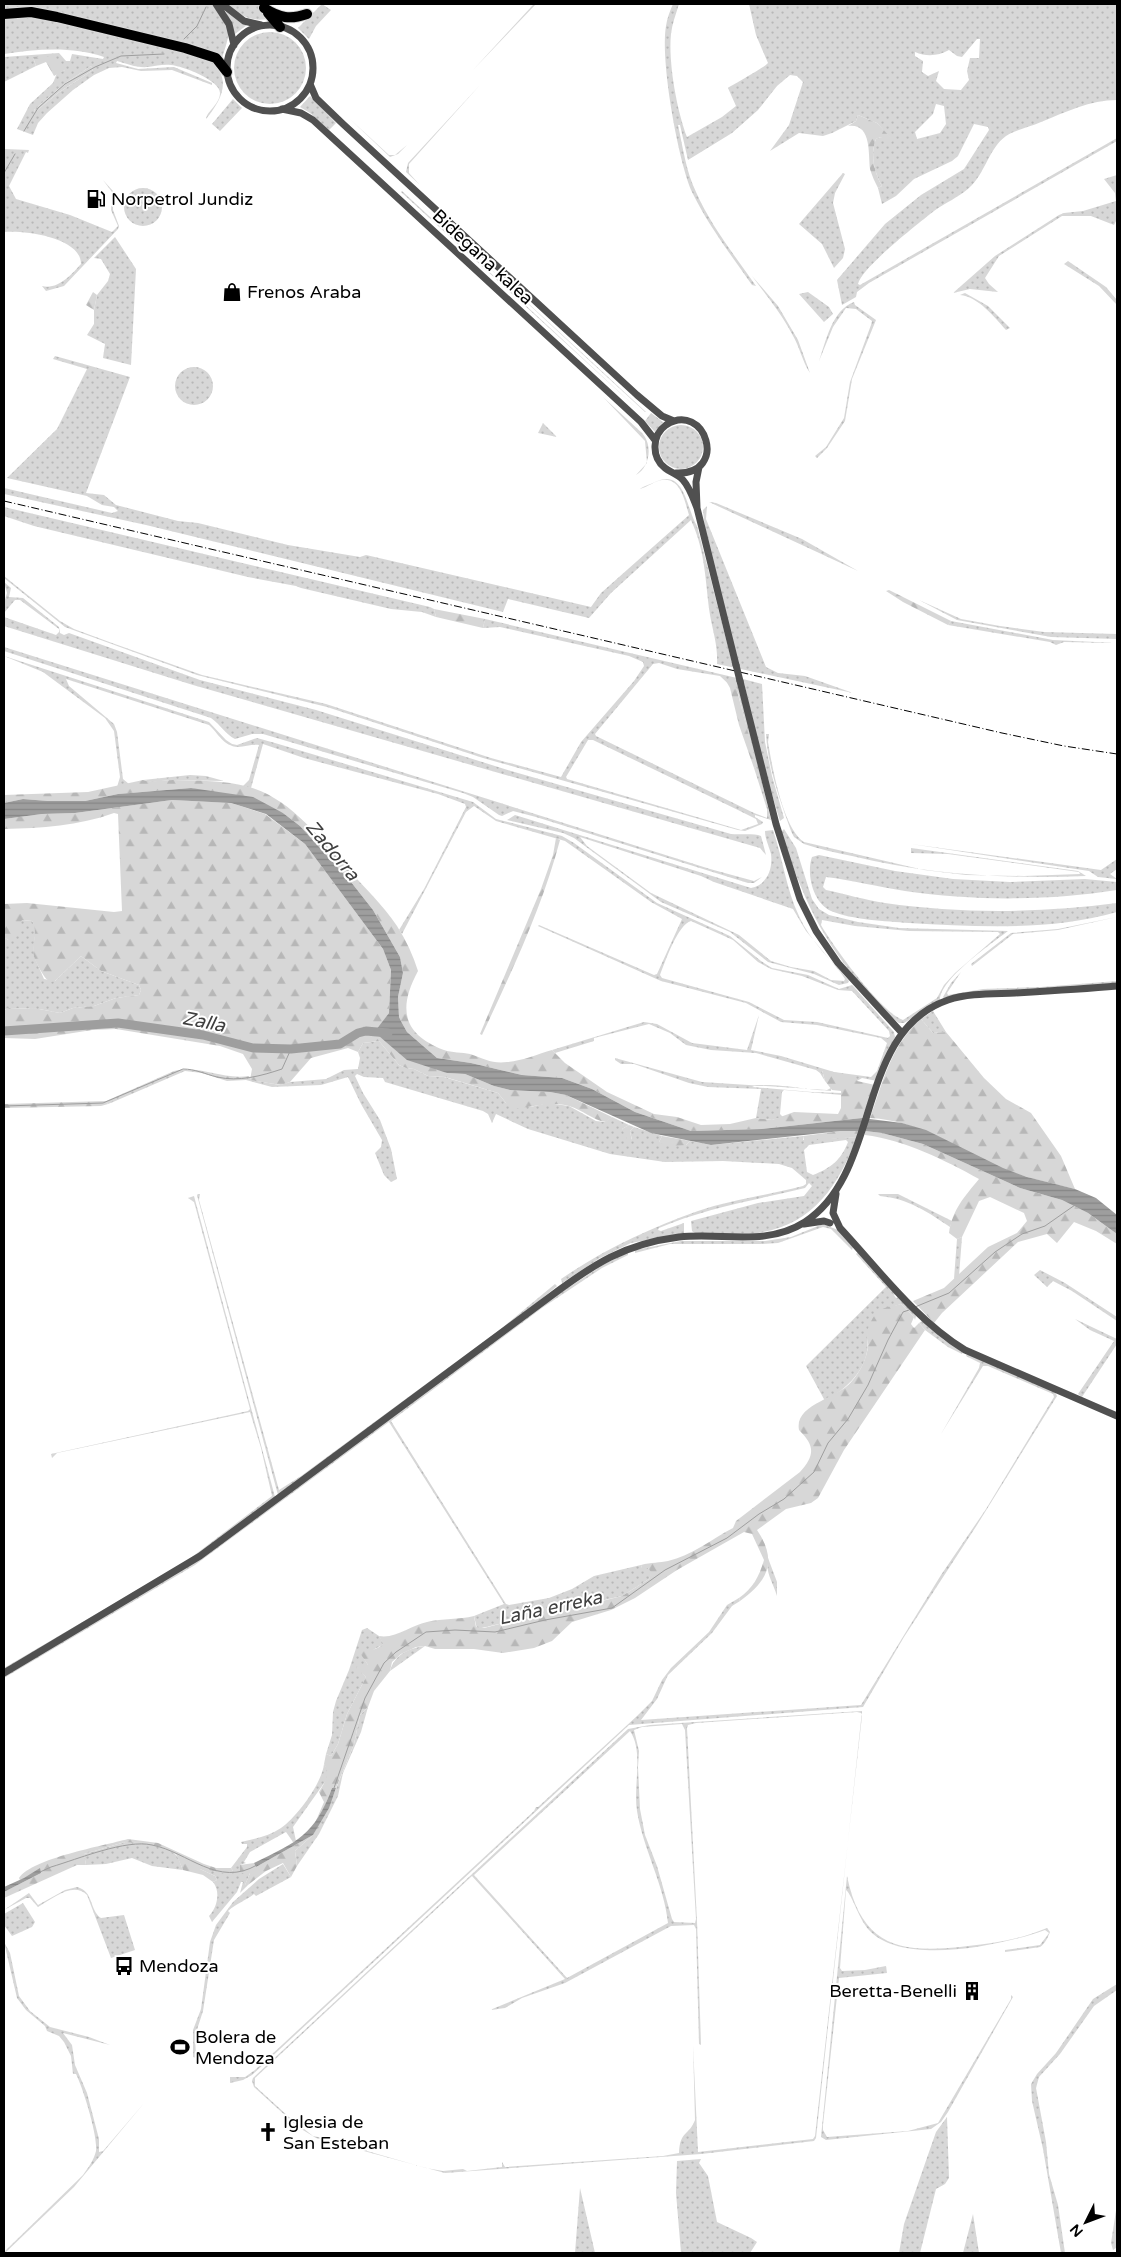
<svg xmlns="http://www.w3.org/2000/svg" width="1121" height="2257" font-family="'Varela Round',sans-serif">
<style>
.green{fill:url(#green-dots);fill-rule:evenodd}
.forest{fill:url(#forest-firs)}
.water{fill:url(#water-rules)}
.lines{fill:none;stroke-linecap:round;stroke-linejoin:round}
.stream{stroke:#9e9e9e;stroke-width:1}
.river{stroke:#9e9e9e;stroke-width:9}
.motorway-casing{stroke:#dbdbdb;stroke-width:12}
.tertiary{stroke:#505050;stroke-width:7}
.motorway{stroke:#000;stroke-width:10}
.rail{stroke:#000;stroke-width:1;stroke-dasharray:8 2.5 1 2.5;stroke-linecap:butt}
.tertiary-bridge{stroke:#505050;stroke-width:7}
.labels{text-anchor:middle;stroke-width:4;stroke-linejoin:round;paint-order:stroke}
.poi-label{font-size:18px;fill:#000;stroke:#fff;text-anchor:start}
.street-label{font-size:18px;fill:#000;stroke:#fff}
.water-label{font-size:19px;font-style:italic;fill:#3f3f3f;stroke:#fff}
</style>
<defs>
<pattern id="green-dots" width="8" height="8" patternUnits="userSpaceOnUse" patternTransform="scale(1.25)"><rect width="8" height="8" fill="#d7d7d7"/><path d="M2 2h.1M6 6h.1" fill="none" stroke="#b7b7b7" stroke-width="1.8" stroke-linecap="round"/></pattern>
<pattern id="forest-firs" width="22" height="20" patternUnits="userSpaceOnUse" patternTransform="scale(1.25)"><rect width="22" height="20" fill="#d7d7d7"/><path d="M5 1l3.5 6h-7zM16 11l3.5 6h-7z" fill="#b7b7b7"/></pattern>
<pattern id="water-rules" width="6" height="5" patternUnits="userSpaceOnUse" patternTransform="scale(1.25)"><rect width="6" height="5" fill="#9e9e9e"/><path d="M0 2.5h6" fill="none" stroke="#868686"/></pattern>
</defs>
<rect width="100%" height="100%" fill="#fff"/>
<path class="green" d="M4,4h208c19,25 20,24 10,54l-43,-14 -175,-32z
M226,4h33l9,15c-18,3 -28,-4 -42,-15z
M322,4l9,6 -15,16 -7,13 -11,-11z
M534,4h2l-63,66 59,-64z
M673,4h6c-3,10 -7,20 -8,30 -3,28 6,77 16,103l35,-20 14,-11 -8,-18c8,-5 37,-21 40,-25l-12,-28 -7,-31h368v96c-27,0 -51,12 -76,22 -11,5 -24,7 -35,14 -17,12 -21,38 -37,52 -10,9 -24,15 -35,23 -15,12 -72,56 -76,73l2,1 257,-147v3l-248,142 -12,9 -1,5 -14,8 -5,-25 48,-56 36,-29 43,-26 25,-39 -1,-3 -14,-3 -16,32 -6,5 -38,18 -18,17 -14,8 -4,-16 4,-2c-8,-14 -12,-32 -6,-47l5,-2 11,3 -15,-17 -19,-8 -2,6 -24,12 -9,3 -24,-3 -29,18 19,-26 14,-43 -6,-6 -7,-1 -13,11 -19,24 -26,23 -44,27 -8,-35h-2c5,23 8,46 18,67 15,34 39,64 60,94l-4,-1c-21,-30 -44,-60 -60,-93 -14,-32 -32,-132 -26,-166 1,-8 4,-15 7,-22zM977,39h3l-1,19h-9l-3,13 2,9 -8,10 -17,-1 -8,-8 3,-10 -11,5 -6,-4 1,-11 -8,-5v-4c12,5 23,4 34,-2l8,6 5,1zM936,104l8,2 2,18 -6,9 -23,6 -2,-7 18,-18z
M225,10l22,15 -12,9z
M31,17l23,3 157,40c21,20 11,39 -5,59 1,-8 14,-15 14,-26 0,-13 -38,-27 -49,-28 -8,-1 -15,1 -23,2 -11,1 -21,-3 -31,-6l-1,2 22,6 36,-2 38,16v2l-40,-15 -31,1 -19,-4 -13,1 -15,7 -21,15 -26,23 -9,10 -5,12 -16,-6 13,-25 23,-21 4,-10 8,-3 -26,-13h-6l3,9 -32,16v-25l55,-4 7,8h4l2,-7 31,5 1,-2c-32,-11 -67,-8 -100,-3v-36zM91,66l2,4 -35,23 -23,19 -1,-2 30,-26z
M234 68a36 36 0 1 1 72 0a36 36 0 1 1-72 0Z
M480,85l-71,79v9l10,11 -13,-12 2,-9z
M310,96l26,27 -7,7 -19,-17 -10,-6z
M233,99l9,9 -22,23 -8,-7z
M350,119l39,36h6l12,-10 -9,9 -8,3z
M5,149l24,1 -1,3 -2,-1 -17,34 7,13 54,16 42,17 6,-6 -7,-16 1,-18 -9,-12 10,11v19l6,16 -1,3 -54,57 -18,5 -4,-5c16,4 29,-11 39,-22 0,-27 -57,-34 -77,-32z
M843,173l2,1 -10,19 -2,10 12,46 -2,9 -9,10 -12,-24 -23,-20z
M1117,175v44l-3,6 -23,-9h-29l-63,40 -14,22 4,6 9,8 -28,-3 -17,4 42,-37 64,-41 5,-2 19,-2 33,-10 -1,-8 -11,-14z
M124 207a19 19 0 1 1 38 0a19 19 0 1 1-38 0Z
M404,189l242,223h-1z
M402,191l241,223 -242,-222z
M115,237l21,32 -5,96 -28,-7 2,-14 -18,-9 7,-11v-14l3,-15 11,-14 2,-7 -9,-15 -7,-1z
M1068,261l38,26 11,13v5l-18,-19 -35,-22z
M752,276l26,30 20,34 12,33c-8,-12 -10,-26 -18,-39 -11,-21 -26,-39 -40,-58z
M808,292l21,15 4,7 -9,8 -25,-28z
M965,293l23,13 22,22 -4,2c-12,-13 -27,-33 -46,-35z
M854,302l1,3 21,15 -24,59 -7,42 -18,27 -10,10 -2,-2 11,-9 18,-29 6,-36 21,-57 1,-4 -16,-12 -10,-1 -13,19 -14,34c7,-20 13,-51 35,-59z
M55,356l75,21 -44,116 18,2 12,10 62,16 20,2 90,22 72,12 6,-2 225,52 10,-14 88,-78c-4,-13 -8,-38 -27,-35 -7,1 -15,7 -22,9 2,-2 8,-4 13,-6 32,-17 33,25 44,43l36,140 -28,-136 -2,-20 4,-4 -1,13 60,148 12,6 27,3 48,17 -136,-29c1,-18 -4,-32 -7,-49 -5,-34 -4,-62 -19,-95l-80,73 -22,25 -81,-19 -5,13 -357,-87 -142,-31v-6l108,25 6,-2 -4,-4 -12,-2 -15,-9 -80,-18 50,-49 30,-60 -34,-10z
M175 386a19 19 0 1 1 38 0a19 19 0 1 1-38 0Z
M603,397l39,36c11,12 8,34 -6,42l11,-12 -2,-22z
M651,413l12,9 -8,10 -10,-11z
M543,423l14,14 -19,-4z
M659 447a22 22 0 1 1 44 0a22 22 0 1 1-44 0Z
M709,502l7,1 86,36 56,32z
M4,507l426,100 4,2 2,8 -14,-5 -31,-3 -90,-21 -5,-2 -48,-9 -214,-51 -30,-10z
M4,576l56,45 14,8 38,14 90,32 124,29 165,54 70,19 20,-35 53,-61 10,-15 -1,-4 -14,-6 -129,-29 -17,1 2,-9 252,59 34,142 -16,-5v2l8,5 -1,2 -17,7 -7,-1 -255,-72 -156,-51 -130,-32 -132,-48 -61,-49zM659,663l18,6 43,7 18,17 18,74 -2,1 13,41v9l-13,-5 -158,-77 -1,-2 58,-70zM588,740h5l145,70 18,9 2,5 -17,6 -174,-51 -1,-2z
M4,582l7,6 -2,9 14,1 36,29 1,6 4,2 5,-2 131,47 116,30 195,61 220,63c9,1 23,-1 30,2l5,19 -6,-7 -567,-163 -189,-59v-9l52,18 3,-3v-3l-39,-29h-5l-11,13v-10l3,-10z
M919,600l42,19 39,7 44,6 73,2v5l-66,-2 -94,-17z
M951,621l102,19 64,3 -53,-1 -8,3 -6,-3 -102,-17z
M4,647l706,222 44,12 8,-4 -8,6h-6l-212,-66 -23,-6 -11,5 -3,-1 -26,-18 -10,-4 -200,-59h-11l-17,5c-10,-5 -14,-14 -24,-21l-201,-65 -6,-2z
M4,656l205,66 17,18 6,4 5,1 20,-7 18,5 198,59 23,17 66,17 12,7 83,60 73,33 31,25 11,7 36,7 31,14 13,-4 2,2 40,45 1,5 -18,44 -15,-3 -5,3 -35,-10 3,10 -5,-8 -4,-3 -60,-17 -45,-3 -25,-5 -16,-12 -21,-9 -55,14v3l-39,12 -3,-3 92,-28 13,2 35,19 55,7 12,-35 -8,35 30,6 53,16 37,5 6,-6 10,-28 -6,-5 -64,-13 -36,-3 -35,-19 -85,-22 -123,-55 1,-1 115,50 3,-1 25,-55 -31,-17 -86,-61 -69,-20 -22,-15 -8,6 -64,122 -3,-4 25,-41 42,-82 -1,-3 -27,-10 -134,-36 -41,-14 -12,44 -8,-2 6,-6 10,-35c-7,-1 -14,2 -21,2 -15,-1 -19,-13 -29,-22l-143,-46 3,7 45,38 3,8 6,47 6,5 -12,3 3,-10 -6,-46 -9,-13 -62,-46zM691,921l42,19 25,22 13,7 31,7 36,14 14,1 37,40 1,5 -2,2 -71,-16 -33,-2 -35,-18 -87,-24 -2,-3c5,-13 18,-51 31,-54z
M743,679l19,5 3,58 7,34 12,42 -4,3 -14,-46z
M766,734h3l-1,8c4,24 15,87 36,100l120,28 42,5 58,1 56,-2 -1,-2 -131,-18 -37,-1v-5l167,23 8,5c-80,3 -156,-1 -234,-20 -16,-3 -33,-7 -48,-12l-10,-7 -3,-6c-11,-31 -23,-63 -25,-97z
M190,775l16,1 18,5 -53,-1 -19,2 -9,-2z
M515,815l236,73c16,-3 22,-19 20,-34 -2,-8 -6,-15 -6,-23l8,-1c10,29 13,59 26,86 11,25 33,45 50,65l-1,2 -9,2 -25,-11 -46,-12 -38,-30 -69,-30 -87,-64 -11,-5 -56,-13zM580,837l121,39 13,6 79,27 13,22 35,42 4,6 -1,2 -13,-1 -17,-9 -23,-4 -20,-6 -32,-26 -88,-42 -64,-47z
M784,829l12,19 16,51 7,10 10,6 29,7 41,6 109,3c-17,13 -68,48 -68,69l-36,23h-5c-11,-8 -20,-20 -30,-30 -48,-52 -66,-95 -88,-161zM822,920l33,6 54,5 89,1 2,2 -45,39 -11,12 -7,13 -34,22c-22,-8 -70,-74 -82,-95z
M911,844l190,26 16,-11v10l-7,5 7,5 -19,-2 -9,-6z
M819,855l76,16 58,8 57,3 75,-3 32,3v8c-69,11 -143,11 -212,1 -27,-4 -53,-11 -79,-14l-3,10 3,3c19,4 39,10 59,13 78,11 155,10 232,0v9c-67,19 -138,15 -208,11 -23,-2 -57,-3 -78,-12 -18,-8 -25,-37 -19,-54z
M1117,917l-59,13 -45,4 -41,32 -1,-2 40,-31 47,-4z
M22,920l10,1 4,6 -3,27 11,25 11,2 26,-25 20,15 38,14 2,5 -2,5 -23,3 -22,8 -21,2 -13,5 -21,-4 -30,-1 -5,2v-73l4,3z
M961,972l-14,21 1,2 35,-6 58,-2 76,-6v2l-173,16 -1,-2 8,-14z
M933,1011l13,21 -13,1 -12,-14z
M379,1041l20,24 7,3 8,1 14,7 16,1 54,16 8,10 24,4 18,-4 21,3 27,15 9,1 7,-5 17,8 -7,4 10,11 -2,-9 4,-4 28,9 -3,6 27,3 4,-4 21,4 92,-9v4l54,-3c-20,53 -48,92 -108,97 -18,1 -36,-1 -54,-1l-3,-2 -1,-10 67,-18 46,-7 8,-10 -3,-3 -4,5c-49,12 -100,20 -146,40l-1,2 3,1 23,-8v10l-53,10 -31,15 -38,25 -1,-4c42,-29 89,-51 137,-68 33,-11 71,-16 105,-25l3,-2v-4l-14,-12 -13,-4 -56,-3 -58,1 -55,-8 -82,-25 -32,-15 -4,9 -4,-9 -5,-3 -98,-29 -2,-4 -19,-1 -7,-3 -2,2 8,17 17,27 11,29 6,30 -6,3 -7,-7 -9,-22 6,-6 1,-7 -21,-36 -13,-27 -27,8 -49,2 -26,-7 -19,1 -25,-8 -17,-2 -72,31 -5,2 -2,-3 68,-30c27,-6 47,9 75,5l2,4 29,5 10,-3 36,-3 18,-9 14,-1 2,-11 -2,-6 5,-9zM846,1140l2,2c-7,18 -17,26 -35,33l-6,-3 -3,-22 5,-5z
M615,1058l87,24 125,8 4,-2v3c-19,0 -65,-10 -79,-4l60,5 29,1 1,2 -58,-5 -2,2 -2,22 3,3 -11,3 -16,-2 5,-29 -53,-2 -19,-4 -55,-19h-13l-6,-4z
M198,1194h2l-1,6 80,290 22,-14 201,-148 53,-44 2,2 -19,16 -260,193 -81,-300z
M878,1194h20l54,27 -2,6c-24,-16 -41,-28 -70,-31z
M194,1196l81,301 -69,52 -32,21 -170,101v-3l184,-108 84,-64 -11,-48 -11,-36 -193,41 -5,5 -1,-4 197,-43 2,-2 -54,-200 -2,-7 -6,-4z
M823,1224l15,6 15,17 -1,3 -21,-21 -8,-2 -45,16 -18,1h-90l-35,9v-3l46,-9h84l26,-4z
M962,1237l-3,39 -5,3 3,-40z
M858,1252l38,41 -2,2 2,3 3,-1 17,19 -1,4 -1,-3 -13,-13 -9,3 -25,28c5,31 -18,52 -42,66l-19,-35 80,-79 -30,-33z
M628,1253v2l-26,13 -60,40 -151,113 115,183 3,1 40,-7 23,-9 22,-13 47,-11 1,3h6l4,4 -3,7 -27,17 -145,33 -3,-13 30,-12 -115,-182 -194,143 -191,113v-2l191,-114 350,-259 61,-40z
M1040,1270l25,13 52,34v4l-45,-30 -19,-10 -6,6 -13,-12z
M1075,1319l42,20v5l-35,53 -4,-3 36,-53 -24,-11z
M922,1321l22,19 19,11 -1,3 -14,-7 -23,-17 -6,-7z
M967,1354l88,38 2,4 -80,129 -73,112 -41,70 -234,18 -377,350 -9,5 -13,3v-6h15l10,-7 279,-259 2,-4h2l99,-91 15,-15 10,-21 9,-12 38,-36 18,-27 12,-7 1,3 -8,5 -20,27 -44,42 -11,24 -16,21 220,-15 80,-130 45,-66 68,-112 -1,-3 -65,-28h-5l-42,68 38,-66 1,-5 -14,-7z
M768,1558l9,24v14c-4,-14 -12,-23 -9,-38z
M367,1628l12,8 5,8 -13,7 -5,-2 -3,8 5,8 -2,1 -4,7 4,4 -19,37 -9,30 -7,12 -5,-2 6,-19 1,-23 3,-11 13,-31 12,-37 1,-3z
M425,1646l-35,25c4,-16 19,-23 35,-25z
M368,1707l-7,25 -18,41 -5,23 -19,38 -22,32 -2,-15 18,-16 20,-39 21,-52 6,-29z
M862,1711l-46,427 -2,3 -113,13 -256,19 -129,-35 -18,-11 -44,-40 -2,-6 1,-3 375,-349 22,-4zM857,1712l4,1 1,3 -47,420 -2,3 -115,13 -5,-107 2,75c-6,16 -15,10 -16,33l-16,3 -158,11 -3,-5v5l-35,4 -4,-2 -20,2 -17,-3 -59,-17 -4,-5 -50,-10 -24,-19 -34,-31v-8l217,-202 93,103 -75,31 15,-2 17,-10 43,-15 106,-57 23,-1 2,4 3,115 2,1 -4,-124 -10,-193 1,-3 8,-2zM682,1724l3,6 11,189 -1,4 -21,-1 -2,-3 -15,-53 -12,-31 -5,-26 -2,-42 1,-16 -5,-21 8,-3zM630,1731c14,21 3,54 7,80 6,38 27,73 31,112l-101,55 -93,-103z
M324,1764l3,5v10l-34,48 3,14 -3,1 -7,-10 -36,20 -6,10 2,1 -6,2 10,8 -5,12h3l-8,8 3,-11h-2l-4,10 -25,30 -3,-6c8,-8 12,-24 4,-34l4,-2 -2,-4 -15,-7v-3l16,6 17,-1 -2,-3 16,-21v-3h-5l-1,-2c14,-3 28,-6 40,-14 16,-11 41,-45 43,-64z
M125,1842c15,0 41,1 51,13 3,3 5,11 7,15l-31,-4 -20,-8 -26,6 -20,1 -2,-11z
M283,1864l8,13 -35,19 -2,-2c-9,7 -17,9 -26,17l2,2 -16,27 -11,71 -8,25 1,22 -3,-1v-27l8,-21 9,-67 6,-17 17,-23 26,-23z
M847,1876c15,73 56,78 121,70 28,-3 53,-7 79,-18l3,4c-2,5 -5,12 -10,15l-35,5v-2l35,-5 9,-12 -4,-3c-41,15 -139,36 -174,2 -12,-11 -18,-36 -25,-42l-6,78 2,3 23,-1 21,-4 1,7 -48,5 -16,147v5l4,7 81,-6 30,-8 73,-124v-4l2,2 -65,115 -7,10 -10,7 -105,11 -5,-3z
M77,1887c17,4 12,23 24,31l23,-3 11,35 -24,8 -24,-63c-14,-14 -35,4 -49,12l-8,-9h-4l-22,12 25,-17 9,12 27,-15z
M23,1903l12,19 -3,5 -20,9 -8,-11v-11z
M4,1942l6,11 9,43 11,15 20,16 39,10 21,8 -47,-12 9,12 3,20 12,28 12,46v13l4,-1 42,-49 -71,85 -69,66 -1,-1 79,-77c5,-7 11,-15 13,-24 2,-15 -13,-63 -20,-77h-3l-2,-18 -7,-14 -5,-6 -12,-5 -2,-5 -19,-16 -9,-12z
M1117,1984v6l-23,16 -34,48 -21,23 -3,11 10,54 3,32 9,31 7,48h-4l-18,-104 -11,-48 -1,-17 6,-10 19,-21 37,-54z
M947,2117l2,61 -4,6 -9,5 -16,64h-21l5,-29 25,-72 7,-20z
M701,2159l-2,4 9,13 9,46 34,16 6,4 -7,11h-69l-5,-60 1,-32z
M580,2188l15,65h-20z
M1117,2204l-1,44 -3,2 -2,-7z
M973,2214l6,39h-16l1,-4z"/>
<path class="forest" d="M46,56l10,3 8,7 1,4 -11,6 -8,-14 -10,4 -3,-9z
M91,66l2,4 -35,23 -23,19 -1,-2 30,-26z
M858,115l19,8 16,17 -3,4 -9,-7 -5,2c-6,15 -2,33 6,47l-4,2c-3,-6 -6,-12 -8,-19 -2,-16 2,-46 -22,-43l8,-5z
M93,292l4,3 -3,15 -8,-5z
M889,590l62,31 -3,4 -45,-23 -17,-11z
M434,609l51,10 -2,9 -47,-11z
M725,679h9l23,88 -3,1 -15,-43 -9,-37z
M143,780c11,3 19,0 30,0 26,1 51,0 76,7 42,12 70,51 98,81 17,19 36,37 50,58 9,14 16,29 21,45 -20,37 -16,63 26,79 8,3 18,2 26,4 14,5 23,10 37,8 15,-1 31,-8 45,-12l13,13 42,29 47,22 23,3 24,8 29,-1 26,-6 16,2 22,-8 44,2 3,-6v-17l-9,-1 -7,-9 -3,-11 32,6 3,5 18,4 -13,33 -100,11 -71,2 -56,-19 -43,-23 -30,-11 -40,-3 -51,-12 -34,-5 -30,-26 -5,-9 -3,-6 -1,-20 5,-24 -3,-16 -27,-47 -22,-28 -51,-56 -17,-13 -92,-25 -73,6 -33,7h-37l-25,-2 -19,4v-8l84,-3z
M172,800l59,3 34,11 40,30 78,105 8,21 -2,43 -9,13 -1,10 68,37 18,1 29,12 16,4 40,2 16,3 46,22 -6,5c-14,-2 -23,-12 -37,-16 -19,-5 -36,1 -55,3l-8,-6 -8,-10 -53,-16 -17,-1 -14,-7 -8,-1 -7,-3 -20,-24 -16,2 -5,9 -10,-4 -37,10 -21,24 -9,3 -31,-5 2,-11 -9,-15 -23,-8 -104,-17 -24,1 -57,9 -31,-1v-28l5,-2 30,1 21,4 13,-5 21,-2 22,-8 23,-3 2,-5 -2,-5 -38,-14 -20,-15 -26,25 -5,1c-6,-3 -17,-24 -17,-30 0,-12 5,-21 -1,-31l-10,-1 -6,17 -8,3 -4,-3v-33l23,-1 87,9 8,-1 -4,-97 -4,-1c-36,13 -72,15 -110,16v-10l38,-5 33,-1z
M556,838l4,2c-18,68 -48,131 -78,195l-2,-1 61,-145 12,-34z
M921,1019l12,14 13,-1 38,46 22,21 25,14 30,43 14,33c-25,-6 -50,-11 -74,-21 -45,-20 -80,-47 -131,-50 13,-36 21,-73 51,-99z
M106,1101l2,3 -7,2 -97,2v-4z
M629,1125l5,2 -4,4 2,10h-4l-6,-12z
M841,1131h17l-1,6 -53,4 -1,-5z
M865,1131l17,2 41,11 97,44 42,12 26,13 29,21v10l-21,-13 -22,-9 -17,21 -10,-9 -29,8 -76,71 -8,10 -21,-22 31,-13 44,-41 29,-14 10,-12 -3,-8 -34,-16 -11,4 -17,36 -5,2 -8,-6c3,-23 16,-37 30,-54 -34,-19 -75,-39 -114,-44z
M662,1136l28,5 -4,4 -20,1 -7,-4z
M901,1304l13,13 -3,7 3,4 5,-5 6,7 -81,120 -26,48 -7,5 -25,6 -29,21c21,31 11,51 -17,71l-1,-3c14,-10 20,-21 25,-38l-12,-26 -8,-2 -67,38 -42,28 -24,12 -39,12 -20,19 -18,7 -31,5 -29,-4h-39l-10,-3 -9,1 -15,7 -9,8 -2,9 -16,20 -6,16 -8,8 -6,29 -18,44h-4l-10,25 -7,10 9,-21 -5,-10c6,-10 11,-17 5,-28l2,-10 5,2 7,-12 9,-30 19,-37 -10,-9 3,-4 9,1 -8,-12v-5c11,1 14,4 23,-4l-4,-8c17,3 32,-11 48,-14 16,-4 32,-2 47,-6l2,11 8,1 74,-19 24,-3 40,-10 27,-17 2,-7 -3,-4h-6l-1,-3c10,-3 19,-2 27,-4 23,-5 44,-22 65,-33l3,-7 64,-49c15,-17 15,-26 -1,-42 -5,-26 39,-31 53,-49 8,-9 15,-23 16,-35 1,-3 -2,-7 -1,-11 0,-7 6,-20 12,-24 5,-4 15,-5 22,-7z
M313,1835l-18,16 2,15 -6,11 -8,-14 -17,8 -18,14h-3l5,-12h-10v-8l14,-2 2,4z
M128,1839l30,4 46,21 12,4h15l2,3 -1,4 -16,-3 -16,-5v2l15,7 2,4 -4,2 -10,-7 -20,-5 -7,-16 -24,-10 -27,-2 -41,12 2,11h-9l-73,33v-6l37,-19 -21,7 -1,-2c14,-20 84,-32 109,-39z"/>
<path class="water" d="M191,788l62,9 30,16 17,13 51,56 22,28 27,47 3,16 -5,24 1,20 3,6 5,9 30,26 34,5 51,12 40,3 30,11 43,23 56,19 71,-2 100,-11 40,5 24,7 77,38 24,9 48,12 21,9 21,17v19l-29,-21 -26,-13 -42,-12 -97,-44 -41,-11 -17,-2h-24l-130,14 -60,-12 -85,-38 -16,-3 -40,-2 -16,-4 -29,-12 -18,-1 -40,-13 -28,-24 -3,-6 13,-17 2,-43 -8,-21 -78,-105 -39,-30 -35,-11 -59,-3 -97,13 -33,1 -38,5v-16l19,-4 25,2h37l33,-7z
M332,1788h4l-7,20 -16,27 -57,32 -2,-4c43,-21 61,-28 78,-75z
M40,1868l1,5 -37,19v-5l20,-9z"/>
<g class="lines">
<path class="stream" d="M184,39l13,-13 9,-19
M24,131l14,-23 27,-24 30,-17 26,-11 43,-2
M4,173l11,-19
M4,1106l99,-3 80,-34c12,0 22,5 34,8 22,5 44,-1 65,-8l9,-20
M915,1307l34,-14 46,-41 27,-18 23,-8 30,-21
M334,1788l31,-90 19,-35 12,-11 30,-20 29,-2 40,2 50,-12 67,-12 53,-38 62,-32 32,-24 25,-15 30,-27 14,-29 20,-24 20,-34 20,-45 15,-28 6,-2
M40,1872l11,-5c27,-8 75,-28 101,-22 36,7 66,43 105,20"/>
<path class="river" d="M4,1031l114,-8 85,12 50,13 38,1 49,-5 18,-11 8,-2 22,2"/>
<g class="motorway-casing">
<path id="motorway" d="M264,8c16,10 26,12 43,6
M268,13l12,14
M4,14l27,-2 26,5 128,31 31,10 11,14"/>
</g>
<path class="tertiary" d="M216,4l13,20 5,21
M222,4l22,17 17,4
M227 68a43 43 0 1 1 86 0a43 43 0 1 1-86 0Z
M310,84l6,14 27,26 294,271 25,21 12,5
M282,109l19,4 12,7 328,302 14,18
M699,467l-3,15 1,26 39,157
M676,473c54,2 29,-73 -10,-48 -14,10 -15,32 -1,43 6,5 13,6 18,12 7,8 10,18 14,28
M740,681l36,143 24,75 16,32 22,32 64,70
M836,1194l-3,19 7,15c39,42 75,91 125,122l152,66
M804,1224l20,-3 6,2
M4,1673l196,-117 351,-260c43,-32 73,-52 128,-59 43,-5 87,10 126,-15 78,-51 49,-190 143,-222 21,-7 45,-6 67,-7 34,-2 68,-4 102,-7"/>
<use href="#motorway" class="motorway"/>
<path class="rail" d="M4,501l998,232 62,13 53,8"/>
<path class="tertiary-bridge" d="M736,665l4,16"/>
</g>
<defs>
<g id="fuel-bare" transform="scale(1.5)"><path d="M-5.5-6h7V0h2V4h1.3V-2.5L3-4.5l.8-.8L6-3V5H2.5V1h-1V6h-7ZM-4.2-4.7v3.2H.2V-4.7Z" fill="#000" stroke="#fff" stroke-width="2.5" paint-order="stroke"/></g>
<g id="shop-bare" transform="scale(1.5)"><path d="M-5-2.5h2.3a2.7 3.5 0 0 1 5.4 0H5L5.5 6h-11ZM-1.5-2.5h3a1.5 2.3 0 0 0-3 0Z" fill="#000" stroke="#fff" stroke-width="2.5" paint-order="stroke"/></g>
<g id="bus-bare" transform="scale(1.5)"><path d="M-5-6H5V4H4V6H2V4H-2V6H-4V4H-5ZM-3.5-4V0h7V-4ZM-3.5 1.2v1.5H-2V1.2ZM2 1.2v1.5H3.5V1.2Z" fill="#000" stroke="#fff" stroke-width="2.5" paint-order="stroke"/></g>
<g id="building-bare" transform="scale(1.5)"><path d="M-4-6H4V6H1V3H-1V6H-4ZM-2.5-4.3h1.7v1.8h-1.7ZM.8-4.3h1.7v1.8H.8ZM-2.5-1h1.7V.8h-1.7ZM.8-1h1.7V.8H.8Z" fill="#000" stroke="#fff" stroke-width="2.5" paint-order="stroke"/></g>
<g id="stadium-bare" transform="scale(1.5)"><path d="M0-5a6.5 5 0 1 0 0 10a6.5 5 0 1 0 0-10ZM-3.5-1.8h7v3.6h-7Z" fill="#000" stroke="#fff" stroke-width="2.5" paint-order="stroke"/></g>
<g id="church-bare" transform="scale(1.5)"><path d="M-1.2-6h2.4v3.5h3.3v2.4h-3.3V6h-2.4V-.1h-3.3v-2.4h3.3Z" fill="#000" stroke="#fff" stroke-width="2.5" paint-order="stroke"/></g>
</defs>
<g fill-rule="evenodd">
<use href="#fuel-bare" x="96" y="199"/>
<use href="#shop-bare" x="232" y="292"/>
<use href="#bus-bare" x="124" y="1966"/>
<use href="#building-bare" x="972" y="1991"/>
<use href="#stadium-bare" x="180" y="2047"/>
<use href="#church-bare" x="268" y="2132"/>
</g>
<g class="labels">
<g class="poi-label">
<text x="111" y="205">Norpetrol Jundiz</text>
<text x="247" y="298">Frenos Araba</text>
<text x="139" y="1972">Mendoza</text>
<text x="957" y="1997" text-anchor="end">Beretta-Benelli</text>
<text x="195" y="2043">Bolera de<tspan x="195" dy="21">Mendoza</tspan></text>
<text x="283" y="2128">Iglesia de<tspan x="283" dy="21">San Esteban</tspan></text>
</g>
<g class="street-label">
<text transform="translate(483 257) rotate(43)" y="6">Bidegana kalea</text>
</g>
<g class="water-label">
<text transform="translate(333 850) rotate(50)" y="7">Zadorra</text>
<text transform="translate(204 1021) rotate(11)" y="7">Zalla</text>
<text transform="translate(550 1607) rotate(-12)" y="7">Laña erreka</text>
</g>
</g>
<rect width="1121" height="2257" fill="none" stroke="#000000" stroke-width="10"/>
<g transform="translate(1086 2222) rotate(228)" stroke="#ffffff" stroke-width="4" paint-order="stroke">
<path d="M0-4L9 19L0 12L-9 19Z" fill="#000000"/>
<text y="-8" font-size="14" font-weight="bold" text-anchor="middle" fill="#000000">N</text>
</g>
</svg>
